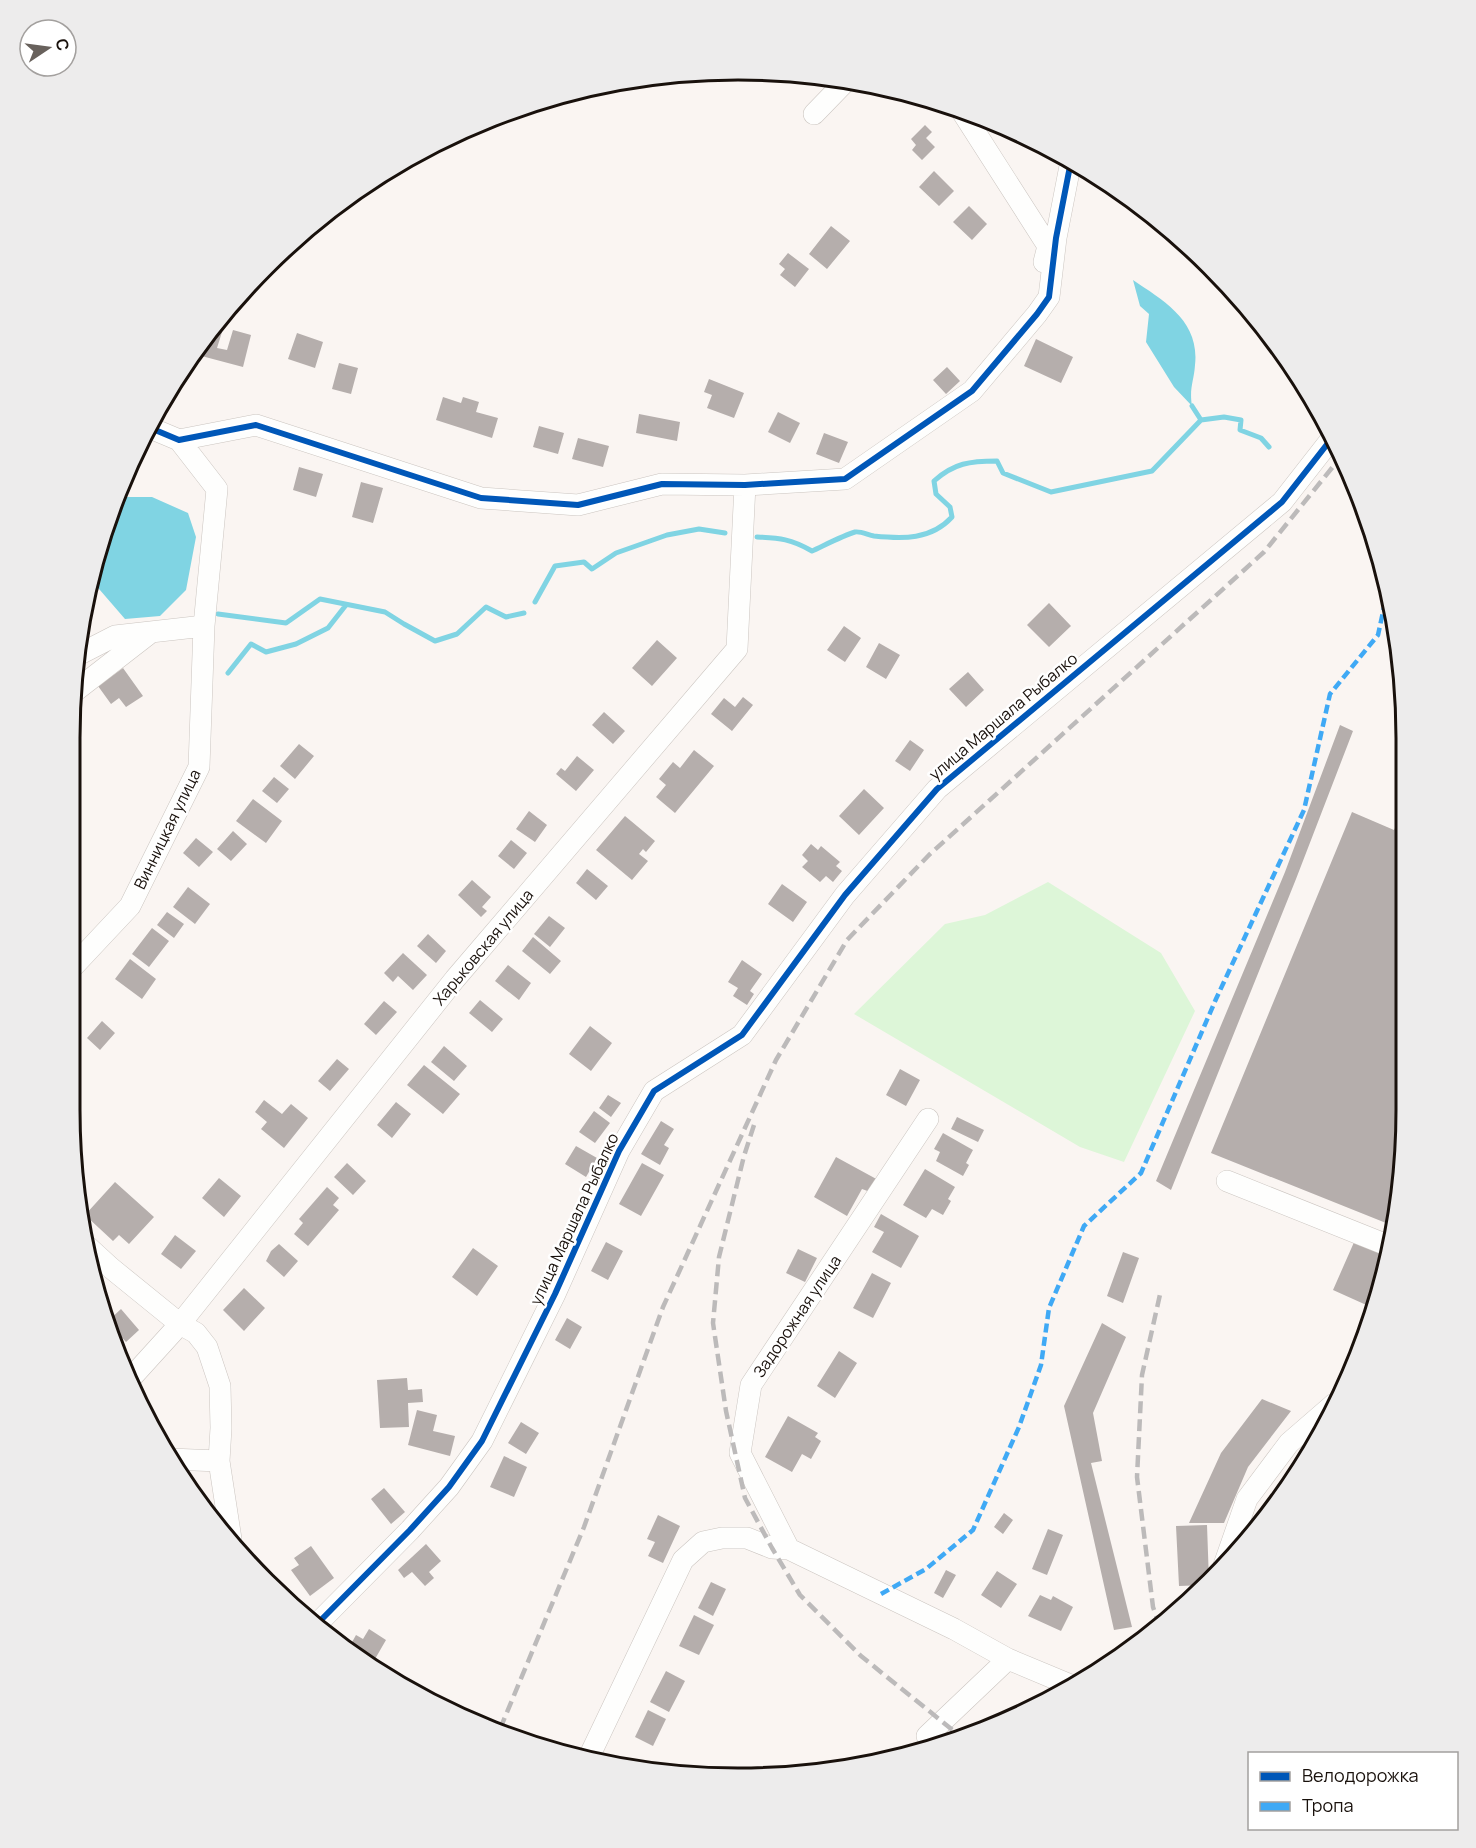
<svg xmlns="http://www.w3.org/2000/svg" width="1476" height="1848" font-family="Manrope,sans-serif">
<style>
.green{fill:#ddf6d8}
.water{fill:#80d4e3}
.lines{fill:none;stroke-linecap:round;stroke-linejoin:round}
.stream{stroke:#80d4e3;stroke-width:5}
.building{fill:#b5aeac}
.minor-casing{stroke:#cbc5c0;stroke-width:22}
.minor{stroke:#fefefd;stroke-width:21}
.rail{stroke:#bcbaba;stroke-width:4.5;stroke-dasharray:12 6;stroke-linecap:butt}
.quiet{stroke:#3fa9f5;stroke-width:4.5;stroke-dasharray:9 4.5;stroke-linecap:butt}
.cycleway-casing{stroke:#fff;stroke-width:10}
.cycleway{stroke:#0057b8;stroke-width:6}
.labels{text-anchor:middle;stroke-width:5;stroke-linejoin:round;paint-order:stroke}
.street-label{font-size:16px;fill:#19110c;stroke:#fff}
.rim{fill:none;stroke:#19110c;stroke-width:3}
</style>
<rect width="100%" height="100%" fill="#faf5f2"/>
<path class="green" d="M1048,882l113,71 34,58 -71,151 -44,-15 -226,-133 91,-90 40,-9z"/>
<path class="water" d="M1133,280c31,21 67,41 62,85 -1,16 -6,23 -3,41l-18,-19 -28,-45 3,-28 -9,-8z
M117,495l7,2h28l36,16 8,24 -10,53 -26,26 -35,3 -32,-37 12,-59z"/>
<g class="lines">
<path class="stream" d="M1201,420l23,-3 17,3 -1,10 21,8 8,9
M757,537c23,1 34,2 55,14 11,-5 32,-16 43,-19 6,-1 13,3 19,4 29,3 57,4 78,-19l-2,-10 -14,-13 -2,-13c20,-18 36,-20 63,-20l6,12 48,19 101,-21 49,-51 -9,-14
M535,602l20,-36 29,-4 8,7 24,-16 51,-18 32,-6 26,4
M218,614l68,9 34,-24 65,13 19,12 31,17 22,-7 29,-27 20,10 18,-4
M228,673l23,-29 15,8 30,-8 32,-16 18,-23"/>
</g>
<path class="building" d="M925,125l7,7 -6,6 9,9 -13,13 -10,-10 4,-5 -5,-6z
M934,171l20,20 -15,15 -20,-19z
M969,206l18,18 -15,16 -19,-18z
M831,226l19,15 -23,28 -18,-15z
M788,253l21,16 -14,18 -15,-12 5,-6 -6,-5z
M212,329l10,3 -5,16 10,2 6,-20 18,5 -8,32 -49,-13z
M297,333l26,9 -8,26 -27,-9z
M1036,339l37,18 -12,26 -37,-17z
M339,363l19,5 -7,26 -19,-5z
M947,367l13,14 -14,13 -13,-14z
M709,379l35,14 -10,25 -27,-10 5,-13 -8,-3z
M443,397l18,6 2,-6 16,5 -3,10 22,6 -6,20 -56,-18z
M778,412l22,11 -10,20 -22,-11z
M639,414l41,8 -3,19 -41,-8z
M539,426l25,7 -6,21 -25,-7z
M824,433l24,9 -9,21 -23,-9z
M578,438l31,8 -6,21 -31,-8z
M299,467l24,7 -7,23 -23,-7z
M361,482l22,6 -10,35 -21,-6z
M1049,603l22,23 -22,21 -22,-22z
M844,626l17,12 -16,24 -18,-12z
M657,640l20,18 -25,28 -20,-18z
M879,643l21,12 -14,24 -20,-12z
M123,668l20,28 -17,11 -7,-9 -8,6 -13,-18z
M968,672l16,18 -18,17 -17,-18z
M743,697l10,8 -21,26 -21,-17 13,-16 11,9z
M604,712l21,19 -12,13 -21,-19z
M1340,725l13,6 -57,148 -125,311 -15,-9 129,-309z
M910,740l14,10 -14,21 -15,-10z
M299,744l15,12 -19,23 -15,-13z
M694,750l20,16 -39,47 -19,-16 10,-12 -7,-6 14,-17 7,6z
M577,756l17,14 -18,21 -20,-17 5,-6 4,3z
M274,777l15,12 -12,14 -15,-12z
M864,789l20,19 -25,27 -20,-19z
M253,799l29,22 -16,22 -30,-22z
M529,811l18,14 -12,17 -19,-13z
M1352,812l42,18 9,-17 3,1 1,296 -11,117 -185,-74z
M625,816l30,25 -9,11 -3,-3 -4,5 9,7 -16,19 -36,-30z
M233,831l14,13 -16,17 -14,-12z
M196,838l17,14 -14,15 -16,-14z
M511,840l16,13 -13,16 -16,-13z
M811,844l7,6 3,-4 19,16 -4,4 6,5 -9,11 -7,-6 -6,6 -18,-15 6,-6 -6,-6z
M587,869l21,17 -12,14 -20,-17z
M472,880l19,17 -9,10 5,4 -6,6 -23,-22z
M782,884l25,18 -14,20 -25,-18z
M188,887l22,17 -15,20 -22,-17z
M167,912l17,12 -10,14 -17,-13z
M549,916l16,12 -15,19 -16,-13z
M152,928l17,13 -20,26 -17,-13z
M428,934l18,17 -10,12 -19,-17z
M533,937l28,24 -11,13 -28,-23z
M403,953l24,22 -14,15 -15,-14 -5,6 -9,-9z
M130,959l26,20 -14,20 -27,-20z
M742,960l20,14 -12,17 4,3 -7,11 -14,-9 5,-8 -10,-6z
M508,965l23,18 -12,17 -24,-19z
M480,1000l23,19 -11,13 -23,-19z
M384,1001l13,11 -21,23 -12,-11z
M102,1021l13,12 -15,17 -13,-12z
M590,1026l22,17 -21,28 -22,-17z
M444,1046l23,20 -13,15 -23,-19z
M337,1059l12,10 -19,22 -12,-10z
M424,1065l36,29 -17,20 -36,-29z
M900,1069l20,11 -14,26 -20,-11z
M608,1095l13,8 -10,14 -12,-9z
M264,1100l18,14 9,-10 17,14 -24,30 -23,-19 6,-7 -12,-10z
M396,1102l15,12 -19,24 -15,-13z
M594,1111l16,12 -15,20 -16,-11z
M957,1117l27,13 -6,12 -27,-13z
M661,1121l13,8 -10,16 5,3 -9,17 -19,-11z
M943,1133l30,17 -7,13 3,2 -6,11 -27,-15 4,-9 -6,-3z
M576,1146l21,12 -11,19 -21,-13z
M836,1157l44,24 -7,12 -11,-4 -15,27 -33,-19z
M347,1163l19,18 -13,14 -19,-18z
M642,1163l22,12 -23,41 -22,-12z
M925,1169l30,18 -7,12 3,2 -8,14 -11,-6 -6,9 -23,-13z
M219,1178l22,18 -17,21 -22,-19z
M115,1182l39,35 -25,27 -10,-9 -6,6 -28,-26z
M327,1187l12,11 -6,7 6,5 -31,36 -14,-12 9,-11 -4,-4z
M881,1214l38,22 -18,32 -29,-16 12,-20 -10,-5z
M175,1235l21,16 -15,18 -20,-15z
M1355,1240l34,16 -16,52 -40,-18z
M606,1242l17,9 -15,29 -17,-9z
M279,1244l19,17 -14,16 -18,-16 5,-10z
M473,1248l25,18 -21,30 -25,-19z
M798,1249l19,9 -12,24 -19,-9z
M1123,1252l16,6 -16,45 -16,-7z
M872,1273l19,10 -18,35 -20,-10z
M244,1288l21,20 -21,23 -21,-21z
M121,1309l18,21 -13,12 -10,-11 -3,3 -5,-13z
M567,1318l15,9 -12,22 -15,-9z
M1102,1323l24,14 -33,76 9,48 -11,2 41,164 -18,3 -50,-224z
M839,1351l18,12 -22,35 -18,-12z
M407,1378l1,12 14,-1 1,13 -15,1 1,24 -29,1 -3,-48z
M1262,1399l29,12 -43,56 -24,56h-35l32,-70z
M417,1410l20,5 -4,16 22,5 -5,20 -42,-11z
M788,1416l30,17 -3,4 6,4 -10,18 -9,-5 -10,18 -27,-15z
M521,1422l18,11 -13,21 -18,-11z
M504,1456l23,11 -13,30 -24,-10z
M384,1488l21,24 -14,12 -20,-25z
M1004,1513l9,7 -10,14 -9,-7z
M658,1515l22,11 -17,37 -15,-7 7,-14 -8,-3z
M1207,1525l2,56 -4,4 -26,1 -3,-60z
M1048,1529l15,6 -16,40 -15,-6z
M426,1544l15,17 -12,11 5,6 -9,8 -13,-14 -8,6 -6,-8z
M311,1546l23,32 -24,18 -19,-26 8,-5 -5,-7z
M946,1570l10,5 -13,23 -9,-5z
M997,1571l20,13 -16,24 -20,-13z
M711,1582l15,7 -13,27 -15,-8z
M1040,1595l11,5 2,-4 20,11 -12,24 -33,-15z
M694,1615l20,10 -15,30 -20,-9z
M369,1629l17,11 -11,19 -24,-15 5,-9 7,4z
M666,1671l19,10 -16,31 -19,-10z
M648,1710l18,9 -13,27 -18,-9z"/>
<g class="lines">
<g class="minor-casing">
<path id="minor" d="M961,110l87,136 -4,16
M814,114l32,-33
M148,427l31,13 77,-15 225,73 97,7 84,-21 83,1 100,-6 127,-88 65,-77 12,-17 7,-59 15,-77
M78,655l37,-19 89,-10
M70,695l80,-62
M69,971l61,-65 69,-139 5,-141 13,-137 -38,-49
M1227,1181l165,66
M87,1246l24,22 69,56 16,9 11,14 13,39 1,42 -2,33 12,78
M131,1378l49,-54 275,-345 282,-330 8,-164
M170,1459l49,2
M789,1549l165,80 54,30 67,28
M1224,1565l23,-66 42,-56 45,-39
M318,1623l92,-93 39,-43 33,-46 73,-147 64,-143 35,-60 88,-56 103,-140 92,-106 345,-287 50,-64
M936,1746l-9,-10 81,-77
M588,1759l95,-199 20,-18 19,-4h25l25,10 17,1 -49,-96 11,-68 177,-266"/>
</g>
<use href="#minor" class="minor"/>
<path class="rail" d="M754,1125l-10,31 -25,101 -6,66 13,88 19,87 27,50 28,47 61,61 99,80
M1160,1627l-7,-20 -16,-130 5,-102 19,-85
M500,1729l84,-202 79,-220 113,-247 71,-120 82,-85 335,-303 76,-94"/>
<path class="quiet" d="M881,1594l45,-25 47,-39 46,-103 22,-62 8,-57 35,-82 57,-53 75,-174 88,-189 26,-116 48,-59 10,-46"/>
<g class="cycleway-casing">
<path id="cycleway" d="M148,427l31,13 77,-15 225,73 97,7 84,-21 83,1 100,-6 127,-88 65,-77 12,-17 7,-59 15,-77
M318,1623l92,-93 39,-43 33,-46 73,-147 64,-143 35,-60 88,-56 103,-140 92,-106 345,-287 50,-64"/>
</g>
<use href="#cycleway" class="cycleway"/>
</g>
<g class="labels">
<g class="street-label">
<text transform="translate(1003 716) rotate(-40)" y="6">улица Маршала Рыбалко</text>
<text transform="translate(167 829) rotate(-64)" y="6">Винницкая улица</text>
<text transform="translate(483 947) rotate(-50)" y="6">Харьковская улица</text>
<text transform="translate(574 1219) rotate(-65)" y="6">улица Маршала Рыбалко</text>
<text transform="translate(797 1316) rotate(-56)" y="6">Задорожная улица</text>
</g>
</g>
<path d="M0 0H1476V1848H0ZM738 80H738A658 658 0 0 1 1396 738V1110A658 658 0 0 1 738 1768H738A658 658 0 0 1 80 1110V738A658 658 0 0 1 738 80Z" fill="#edecec" fill-rule="evenodd"/>
<path class="rim" d="M738 80H738A658 658 0 0 1 1396 738V1110A658 658 0 0 1 738 1768H738A658 658 0 0 1 80 1110V738A658 658 0 0 1 738 80Z"/>
<rect x="1248" y="1752" width="210" height="78" fill="#ffffff" stroke="#a3a09e" stroke-width="1.5"/>
<rect x="1260" y="1772" width="30" height="9" fill="#0057b8" stroke="#a3a09e" stroke-width="1.5"/>
<text x="1302" y="1782" font-size="18" fill="#19110c">Велодорожка</text>
<rect x="1260" y="1802" width="30" height="9" fill="#3fa9f5" stroke="#a3a09e" stroke-width="1.5"/>
<text x="1302" y="1812" font-size="18" fill="#19110c">Тропа</text>
<g transform="translate(48 48) rotate(77)"><circle r="28" fill="#ffffff" stroke="#a3a09e" stroke-width="1.5"/>
<path d="M0-4.5L10 22L0 15L-10 22Z" fill="#68615c"/>
<text y="-9" font-size="16" font-weight="bold" text-anchor="middle" fill="#19110c">С</text>
</g>
</svg>
